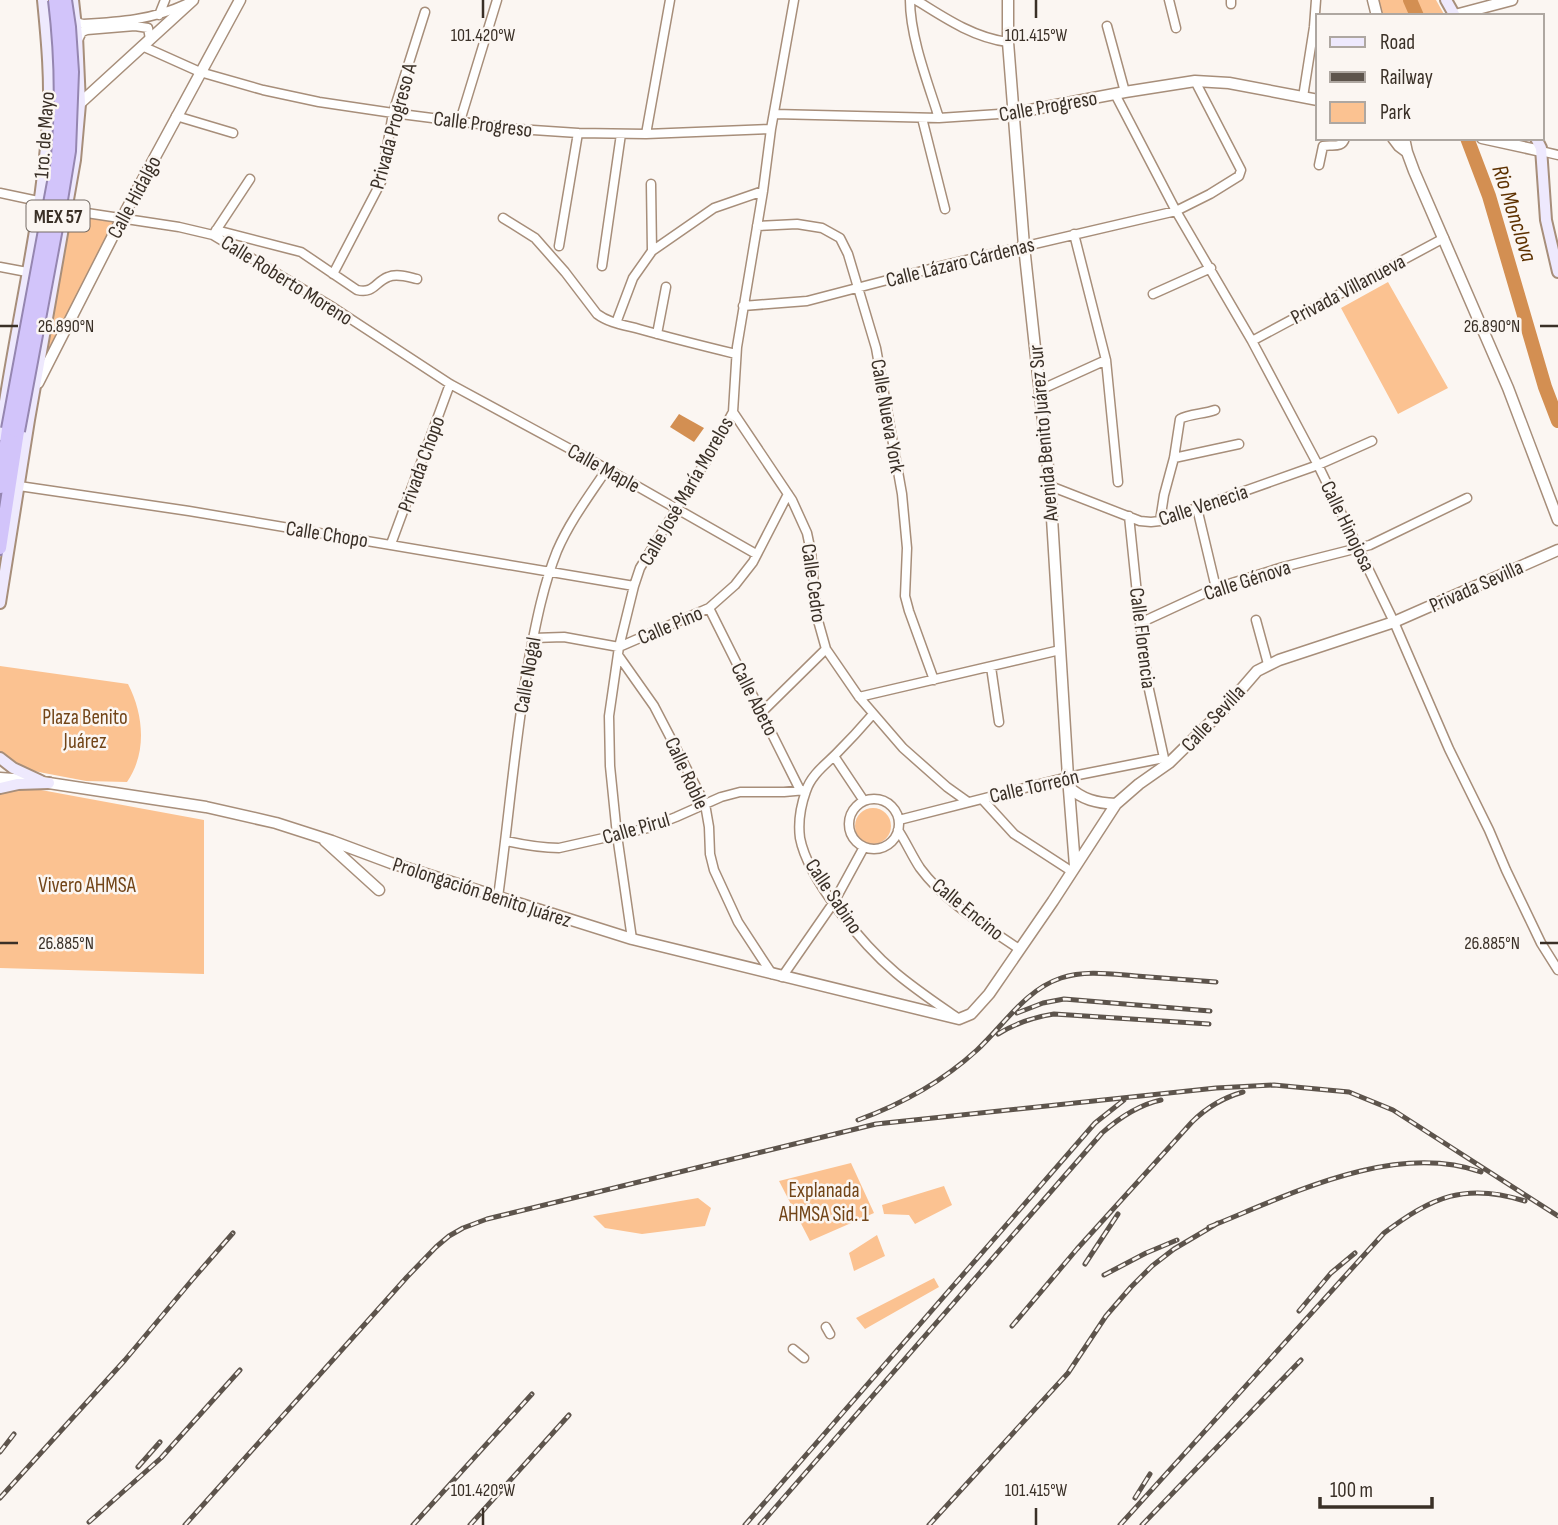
<svg xmlns="http://www.w3.org/2000/svg" width="1558" height="1525" font-family="'Sofia Sans Condensed',sans-serif">
<style>
.green{fill:#fbc291}
.water{fill:#d38f52}
.lines{fill:none;stroke-linecap:round;stroke-linejoin:round}
.river{stroke:#d38f52;stroke-width:14}
.minor-casing{stroke:#a78e7a;stroke-width:11}
.tertiary-casing{stroke:#a78e7a;stroke-width:13}
.secondary-casing{stroke:#a78e7a;stroke-width:14}
.trunk-casing{stroke:#9586b0;stroke-width:16}
.minor{stroke:#fff;stroke-width:8}
.tertiary{stroke:#fff;stroke-width:10}
.secondary{stroke:#eee9fd;stroke-width:10}
.trunk{stroke:#d2c4fa;stroke-width:12}
.rail-casing{stroke:#5d544c;stroke-width:5}
.rail{stroke:#fbf6f2;stroke-width:2.5;stroke-dasharray:8;stroke-linecap:butt}
.trunk-bridge-casing{stroke:#9586b0;stroke-width:16;stroke-linecap:butt}
.trunk-bridge{stroke:#d2c4fa;stroke-width:12}
.ticks{fill:none;stroke:#3a3027;stroke-width:2.5}
.labels{text-anchor:middle;stroke-width:5;stroke-linejoin:round;paint-order:stroke}
.shield{fill:#fbf6f2;stroke:#746b64;stroke-width:2}
.shield-label{font-size:19px;font-weight:bold;fill:#3a3027}
.street-label{font-size:21px;fill:#3a3027;stroke:#fbf6f2}
.park-label{font-size:21px;fill:#724518;stroke:#fbf6f2}
.water-label{font-size:23px;font-style:italic;fill:#5d3100;stroke:#fbf6f2}
.ticks-label{font-size:18px;text-anchor:middle;fill:#3a3027;stroke:#fbf6f2;stroke-width:5;stroke-linejoin:round;paint-order:stroke}
</style>
<rect width="100%" height="100%" fill="#fbf6f2"/>
<path class="green" d="M1376,0h60l9,16h-66z
M69,214l47,7 -74,146z
M1388,282l60,106 -50,26 -57,-106z
M0,666l128,18c16,31 19,69 -1,98l-41,-1 -42,-8 -24,-5 -20,-12z
M14,785l190,35v154l-204,-6v-180z
M855 826a18 18 0 1 1 36 0a18 18 0 1 1-36 0Z
M851,1163l23,50 -64,28 -31,-60z
M944,1186l8,19 -37,19 -6,-9 -25,-1 -2,-9z
M698,1198l13,10 -6,18 -63,8 -37,-6 -12,-12z
M877,1235l8,21 -31,15 -5,-18z
M934,1278l5,9 -74,42 -9,-11z"/>
<path class="water" d="M679,414l25,14 -10,14 -24,-15z"/>
<g class="lines">
<path class="river" d="M1410,0l7,16
M1467,138l22,58 56,191 13,34"/>
<g class="minor-casing">
<path id="minor" d="M910,0c0,37 18,83 29,118
M916,0c27,17 58,38 92,42
M1169,0l7,28
M1231,0v4
M159,15l6,-15
M75,19l4,4 4,1c37,-2 69,-4 103,-20
M1107,26l18,66
M78,40l4,-8 5,-2 48,-4 13,2 2,11
M142,46l58,26 63,18 56,12 74,11 125,16 60,4 68,1 125,-5
M1115,94l61,117 76,130 66,124 76,157 55,127 40,81 17,40 35,73 17,27
M1303,97l11,-70 2,-27
M774,114l165,4 75,-5
M176,116l57,17
M922,118l23,91
M460,121l37,-121
M646,134l24,-134
M1541,151l17,4
M1319,165l4,-19c9,-2 19,3 22,-8
M651,184l1,67
M0,193l38,8
M67,210l112,17 34,8 121,73 116,76 157,85 149,85
M503,218l32,20 30,34 32,42c12,9 27,11 42,15 32,9 64,17 97,25
M757,226l40,-2 25,4 18,10 8,16 28,94 26,146 5,54 -2,48 4,15 25,69
M216,230l85,22 56,38c17,4 18,-8 31,-13 9,-4 20,0 29,2
M215,232l35,-53
M1074,234l32,126 12,122
M559,246l19,-113
M602,266l19,-132
M0,267l27,5
M333,274l48,-92 12,-69 32,-101
M1153,294l58,-26
M743,306l64,-5 138,-36 231,-54 34,-17 29,-18 2,-6 -46,-89
M616,323l17,-45 19,-27 62,-43 49,-17
M657,334l9,-47
M1252,341l192,-103
M1040,390l66,-30
M733,412l59,88 15,33 4,19 6,65 9,32 33,48 44,51 44,39 21,15
M1174,458l65,-14
M19,486l170,25 445,75
M1050,486l90,35 11,1 9,-1 158,-56 54,-24
M1197,508l19,80
M1129,516l11,107 8,62 16,73
M1160,521l4,-26 10,-37 6,-39c9,-5 24,-5 35,-9
M391,544l59,-160
M709,608l91,182
M1256,620l12,44
M1140,623l76,-35 67,-21 87,-22 97,-47
M533,638l31,-1 55,10 90,-39 26,-23 18,-23 35,-68
M618,655l36,51 51,98 4,23 1,27 4,16 24,52 34,52
M991,667l8,55
M859,697l201,-47
M762,712l64,-63
M873,714c-12,14 -24,27 -37,40 -11,11 -25,21 -30,37 -5,14 -8,32 -6,47 8,42 64,108 96,135 19,16 40,30 60,44
M834,756l30,45
M982,799l32,35 57,37
M849 824a25 25 0 1 1 50 0a25 25 0 1 1-50 0Z
M899,820l169,-43 96,-19 5,5
M898,830c8,12 14,26 22,38 25,34 64,57 99,81
M506,841c18,4 34,7 53,7l89,-20 28,-11 45,-20 19,-5h44l22,-2
M498,897c11,-79 17,-159 31,-238 7,-36 14,-73 28,-108 13,-30 32,-55 50,-82
M632,939l-15,-104 -7,-69 -1,-50 10,-69 15,-61 6,-18 69,-112 24,-44 4,-65 26,-156 8,-62 23,-129
M782,977l52,-75 30,-55
M826,1327l4,7
M793,1349l11,9"/>
</g>
<g class="tertiary-casing">
<path id="tertiary" d="M1008,0v42l16,204 26,240 18,291 7,89
M1373,0l4,16
M1455,15l57,-15
M77,106l116,-106
M1014,113l111,-21 70,-11 34,2 89,17
M1393,138l6,8 8,6
M1404,138l3,14 7,19 94,217 50,132
M1482,138l59,13
M38,383l84,-165 118,-218
M0,778l27,2
M42,782l164,25 70,16 56,18 59,22 241,76 327,80 12,-5 18,-20 64,-93 63,-97 23,-20 30,-21 56,-55 32,-37 22,-11 115,-38 164,-72
M1068,786c14,14 29,17 48,18
M325,841l54,49"/>
</g>
<g class="secondary-casing">
<path id="secondary" d="M1446,0l9,16
M1536,138l5,10 5,72 12,52
M0,435c14,-104 41,-207 48,-312 3,-40 -1,-83 -5,-123
M0,603l29,-183 46,-260 5,-56 -3,-68 -4,-36
M0,758l13,10 28,13
M0,788l18,-4 31,-1"/>
</g>
<g class="trunk-casing">
<path id="trunk" d="M0,487l8,-58
M0,548l18,-117"/>
</g>
<use href="#minor" class="minor"/>
<use href="#tertiary" class="tertiary"/>
<use href="#secondary" class="secondary"/>
<use href="#trunk" class="trunk"/>
<g class="rail-casing">
<path id="rail" d="M1017,1013l26,-10 21,-4 146,12
M998,1034c18,-11 36,-17 56,-20l155,10
M858,1120c44,-16 84,-38 119,-70 27,-25 48,-60 84,-72 24,-8 50,-4 75,-2 26,2 53,4 80,6
M1209,1227c80,-32 185,-86 272,-55
M1085,1264l33,-50
M1104,1275l42,-22 31,-13
M1299,1311l32,-38 24,-20
M1012,1326l65,-77 115,-127c15,-15 30,-24 51,-30
M0,1452l14,-18
M138,1467l22,-25
M0,1498l125,-138 67,-80 41,-47
M1135,1498l15,-24
M89,1522l72,-64 79,-88
M185,1525l222,-248 29,-30 13,-11 14,-8 24,-9 389,-95 340,-36 58,-3 75,7 44,18 165,106
M413,1525l119,-131
M470,1525l99,-110
M745,1525l350,-402 29,-23
M760,1525l342,-392c17,-15 36,-28 59,-33
M929,1525l139,-152 38,-57 25,-29 21,-21 22,-17 44,-26
M1120,1525l264,-292c48,-36 81,-51 141,-32
M1142,1525l159,-165"/>
</g>
<use href="#rail" class="rail"/>
<g class="trunk-bridge-casing">
<path id="trunk-bridge" d="M8,429l49,-263c6,-58 5,-109 -2,-166
M18,431l41,-219 10,-61 3,-79 -3,-45 -4,-27"/>
</g>
<use href="#trunk-bridge" class="trunk-bridge"/>
</g>
<path class="ticks" d="M483,0v18M1036,0v18M0,326h18M1540,326h18M0,943h18M1540,943h18M483,1508v17M1036,1508v17"/>
<g class="labels">
<rect class="shield" x="26.5" y="200.5" width="63" height="31" rx="5"/>
<g class="shield-label">
<text x="58" y="223">MEX 57</text>
</g>
<g class="street-label">
<text transform="translate(1048 106) rotate(-10)" y="7">Calle Progreso</text>
<text transform="translate(483 124) rotate(7)" y="7">Calle Progreso</text>
<text transform="translate(393 126) rotate(-75)" y="7">Privada Progreso A</text>
<text transform="translate(44 135) rotate(-86)" y="7">1ro. de Mayo</text>
<text transform="translate(134 197) rotate(-62)" y="7">Calle Hidalgo</text>
<text transform="translate(960 262) rotate(-14)" y="7">Calle Lázaro Cárdenas</text>
<text transform="translate(287 280) rotate(32)" y="7">Calle Roberto Moreno</text>
<text transform="translate(1348 289) rotate(-28)" y="7">Privada Villanueva</text>
<text transform="translate(888 416) rotate(80)" y="7">Calle Nueva York</text>
<text transform="translate(1043 433) rotate(-95)" y="7">Avenida Benito Juárez Sur</text>
<text transform="translate(421 464) rotate(-70)" y="7">Privada Chopo</text>
<text transform="translate(604 468) rotate(29)" y="7">Calle Maple</text>
<text transform="translate(686 491) rotate(-60)" y="7">Calle José María Morelos</text>
<text transform="translate(1203 505) rotate(-18)" y="7">Calle Venecia</text>
<text transform="translate(1348 526) rotate(64)" y="7">Calle Hinojosa</text>
<text transform="translate(327 534) rotate(9)" y="7">Calle Chopo</text>
<text transform="translate(1247 580) rotate(-18)" y="7">Calle Génova</text>
<text transform="translate(814 583) rotate(82)" y="7">Calle Cedro</text>
<text transform="translate(1476 586) rotate(-24)" y="7">Privada Sevilla</text>
<text transform="translate(670 625) rotate(-23)" y="7">Calle Pino</text>
<text transform="translate(1143 638) rotate(83)" y="7">Calle Florencia</text>
<text transform="translate(527 675) rotate(-80)" y="7">Calle Nogal</text>
<text transform="translate(755 699) rotate(63)" y="7">Calle Abeto</text>
<text transform="translate(1213 718) rotate(-47)" y="7">Calle Sevilla</text>
<text transform="translate(687 773) rotate(65)" y="7">Calle Roble</text>
<text transform="translate(1034 786) rotate(-13)" y="7">Calle Torreón</text>
<text transform="translate(636 828) rotate(-16)" y="7">Calle Pirul</text>
<text transform="translate(482 892) rotate(18)" y="7">Prolongación Benito Juárez</text>
<text transform="translate(834 896) rotate(56)" y="7">Calle Sabino</text>
<text transform="translate(968 909) rotate(39)" y="7">Calle Encino</text>
</g>
<g class="park-label">
<text x="85" y="724">Plaza Benito<tspan x="85" dy="24">Juárez</tspan></text>
<text x="87" y="892">Vivero AHMSA</text>
<text x="824" y="1197">Explanada<tspan x="824" dy="24">AHMSA Sid. 1</tspan></text>
</g>
<g class="water-label">
<text transform="translate(1515 213) rotate(72)" y="8">Rio Monclova</text>
</g>
</g>
<g class="ticks-label">
<text x="483" y="41">101.420°W</text>
<text x="1036" y="41">101.415°W</text>
<text x="66" y="332">26.890°N</text>
<text x="1492" y="332">26.890°N</text>
<text x="66" y="949">26.885°N</text>
<text x="1492" y="949">26.885°N</text>
<text x="483" y="1496">101.420°W</text>
<text x="1036" y="1496">101.415°W</text>
</g>
<rect x="1316" y="14" width="228" height="126" fill="#fbf6f2" stroke="#aea7a1" stroke-width="2"/>
<rect x="1330" y="37" width="35" height="10" fill="#eee9fd" stroke="#aea7a1" stroke-width="2"/>
<text x="1380" y="49" font-size="21" fill="#3a3027">Road</text>
<rect x="1330" y="72" width="35" height="10" fill="#5d544c" stroke="#aea7a1" stroke-width="2"/>
<text x="1380" y="84" font-size="21" fill="#3a3027">Railway</text>
<rect x="1330" y="102" width="35" height="21" fill="#fbc291" stroke="#aea7a1" stroke-width="2"/>
<text x="1380" y="119" font-size="21" fill="#3a3027">Park</text>
<path d="M1320 1497v10h112v-10" fill="none" stroke="#3a3027" stroke-width="3.5"/>
<text x="1330" y="1497" font-size="21" fill="#3a3027" stroke="#fbf6f2" stroke-width="5" paint-order="stroke">100 m</text>
</svg>
